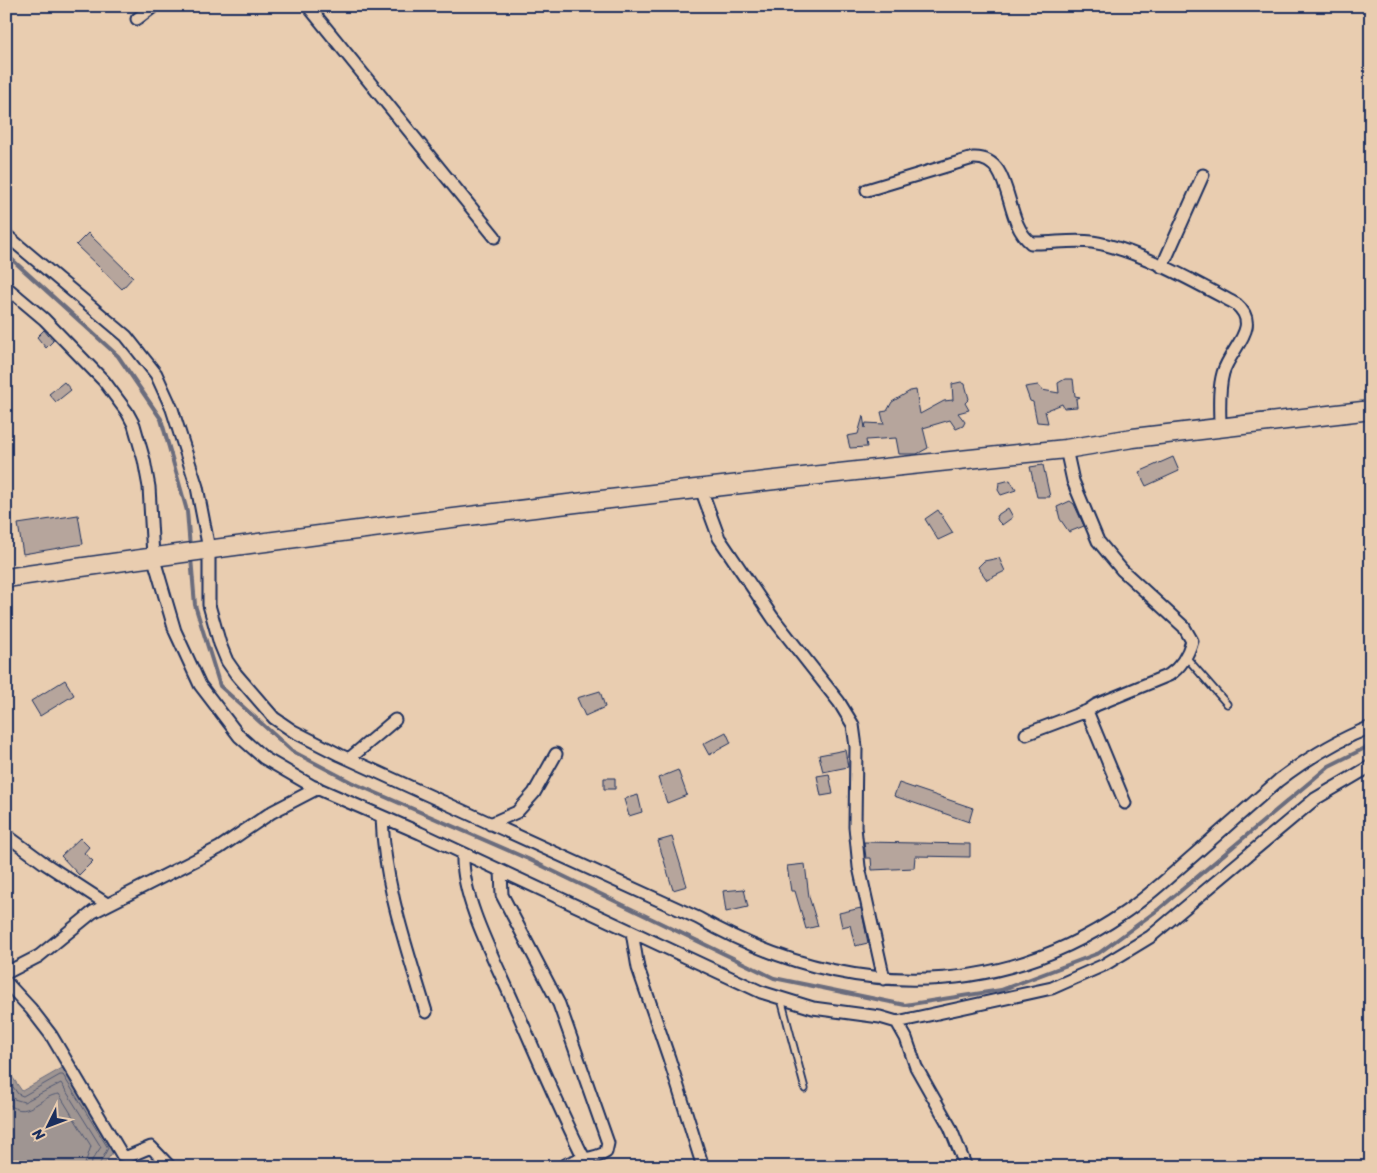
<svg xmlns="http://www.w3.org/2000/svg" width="1377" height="1173" font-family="Sriracha,sans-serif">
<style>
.water{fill:#9f9592;stroke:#6a6c7d}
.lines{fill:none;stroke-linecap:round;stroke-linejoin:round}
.shore{stroke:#505873;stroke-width:1}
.stream{stroke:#6a6c7d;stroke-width:4}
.building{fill:#b6a59c;stroke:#1b2f5e}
.lane-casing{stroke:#1b2f5e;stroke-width:9}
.street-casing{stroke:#1b2f5e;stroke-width:15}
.primary-casing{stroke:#1b2f5e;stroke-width:21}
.lane{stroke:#e9cdb0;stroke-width:5.5}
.street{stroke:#e9cdb0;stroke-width:11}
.primary{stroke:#e9cdb0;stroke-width:18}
</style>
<rect width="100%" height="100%" fill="#e9cdb0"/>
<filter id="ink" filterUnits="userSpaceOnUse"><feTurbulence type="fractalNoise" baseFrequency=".02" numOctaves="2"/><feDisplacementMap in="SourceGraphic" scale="10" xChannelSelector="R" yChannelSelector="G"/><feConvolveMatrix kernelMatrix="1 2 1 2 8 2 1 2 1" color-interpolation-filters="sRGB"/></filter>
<g filter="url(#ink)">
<path class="water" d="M64,1067l51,82 -13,18h-96v-99l16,23z"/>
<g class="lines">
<path class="shore" d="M6,1077l12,17 5,2 37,-21h3l45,73 -10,19
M6,1088l8,11 10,3 37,-19 40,64 -9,13 -1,7
M6,1101c20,23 34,-6 53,-7l32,52 -7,21"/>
<path class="stream" d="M6,254l112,102 43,63 26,92 3,37
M191,558l4,47 25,81 72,65 59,31 177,77 246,119 131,27 96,-15 98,-37 60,-44 170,-143 42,-21"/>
</g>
<path class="building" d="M88,233l45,44 -11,12 -46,-44z
M44,330l9,11 -7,7 -9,-11z
M1065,379h8l2,17 5,1 -4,2 1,8 -13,1 -2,-4 -17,7 3,12 -11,-1 -4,-20 -3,-1 -5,-14 13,-2 4,5 17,3 -1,-10z
M64,382l7,8 -15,12 -7,-8z
M961,382l4,2 4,15 -4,4 4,7 -11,3 7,9 -2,4 -7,3 -6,-9 -27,8 5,20 -11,6h-18l-3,-16 -30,2 1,7 -17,1 -3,-12 11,-2 5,-18 2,12 1,-5 18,1 -3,-12 6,-1 5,-9 18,-11 6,-1 4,24 24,-13 9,-1 -1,-16z
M1173,457l6,14 -33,15 -7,-14z
M1043,465l7,32h-13l-7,-30z
M1010,480l6,10 -15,5 -3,-5 1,-7z
M1070,501l4,3 10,22 -15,6 -9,-13 -3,-12z
M1008,508l5,9 -11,8 -4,-4 -2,-5z
M938,510l15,23 -15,7 -13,-21z
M78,515l5,29 -60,10 -5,-30z
M999,558l6,13 -18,9 -9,-13 6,-6z
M65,680l9,15 -34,21 -9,-15z
M600,691l5,16 -20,9 -8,-18z
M726,732l5,11 -22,12 -6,-11z
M845,750l3,17 -25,5 -4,-17z
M678,770l9,25 -20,8 -9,-25z
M829,774l4,20 -12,2 -4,-20z
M604,778h11v11h-11z
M899,783l74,25 -4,14 -75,-26z
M638,795l4,17 -13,4 -5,-17z
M672,837l15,49 -14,4 -15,-49z
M80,838l9,9 -5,6 9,8 -14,14 -18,-19z
M864,842l106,2v13l-55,-1 -1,12 -42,2 -1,-12h-5z
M805,864l4,33 9,29 -12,3 -11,-38h-4l-4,-25z
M744,889l4,18 -22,5 -3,-21z
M861,908l7,35 -13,3 -5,-21 -8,2 -3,-14z"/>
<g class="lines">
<g class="lane-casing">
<path id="lane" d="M1186,657l41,47
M781,999l24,90"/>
</g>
<g class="street-casing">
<path id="street" d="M308,6l187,231
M137,19l17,-13
M867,190l106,-32c42,-2 29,63 58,85 20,1 41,-4 61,-1 45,7 103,40 144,62 27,23 -6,44 -13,69 -5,18 -3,37 -3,55
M6,235l120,101 30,38 16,35 25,78 12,62v56l11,39 7,17 9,13 38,44 19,13 47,24 358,163c138,78 292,87 426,-5 25,-17 47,-38 70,-58 28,-25 57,-50 85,-75 29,-22 58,-40 92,-53
M1162,267l41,-92
M6,287l38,32 60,62 23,31 7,13 10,35 5,27 4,69 22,75 25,54 39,51 25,22 48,28 108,47 341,159 52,16 67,9 17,5 9,16 10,29 34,60 16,40
M1066,449l7,32 25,60 24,29 62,57 8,14c-4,14 -11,26 -23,34l-73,30 -9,6 38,92
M701,489l18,49 54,80 66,84 14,23 3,22 -1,80 4,40 25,112
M1026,734l61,-23
M349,759l46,-39
M382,817c2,68 25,131 44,195
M490,824l27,-12 17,-19 22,-39
M6,835l38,28 63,41
M463,854c-2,45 33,108 51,150 23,52 45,105 71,156
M501,871l1,24 57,109 49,139 -2,9c-13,9 -31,5 -44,15
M632,932l6,36 31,90 34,109
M6,973l33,-17 54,-44 126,-64 53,-36 46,-24
M6,982l25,27 20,26 71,120 5,2 24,-10 19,20
M897,1022l155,-34 52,-23 46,-28 165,-138 56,-33"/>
</g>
<g class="primary-casing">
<path id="primary" d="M6,578c352,-51 706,-93 1060,-129l67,-11 238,-28"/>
</g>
<use href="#lane" class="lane"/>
<use href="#street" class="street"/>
<use href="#primary" class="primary"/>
</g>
</g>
<rect width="1377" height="1173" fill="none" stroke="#e9cdb0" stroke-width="25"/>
<rect x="12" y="12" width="1352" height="1148" fill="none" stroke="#1b2f5e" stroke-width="2" filter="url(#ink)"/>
<g transform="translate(48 1126) rotate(228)" stroke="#e9cdb0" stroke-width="4" paint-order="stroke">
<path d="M0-4L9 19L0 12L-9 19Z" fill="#1b2f5e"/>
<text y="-8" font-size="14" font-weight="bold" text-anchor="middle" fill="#1b2f5e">N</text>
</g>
</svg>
